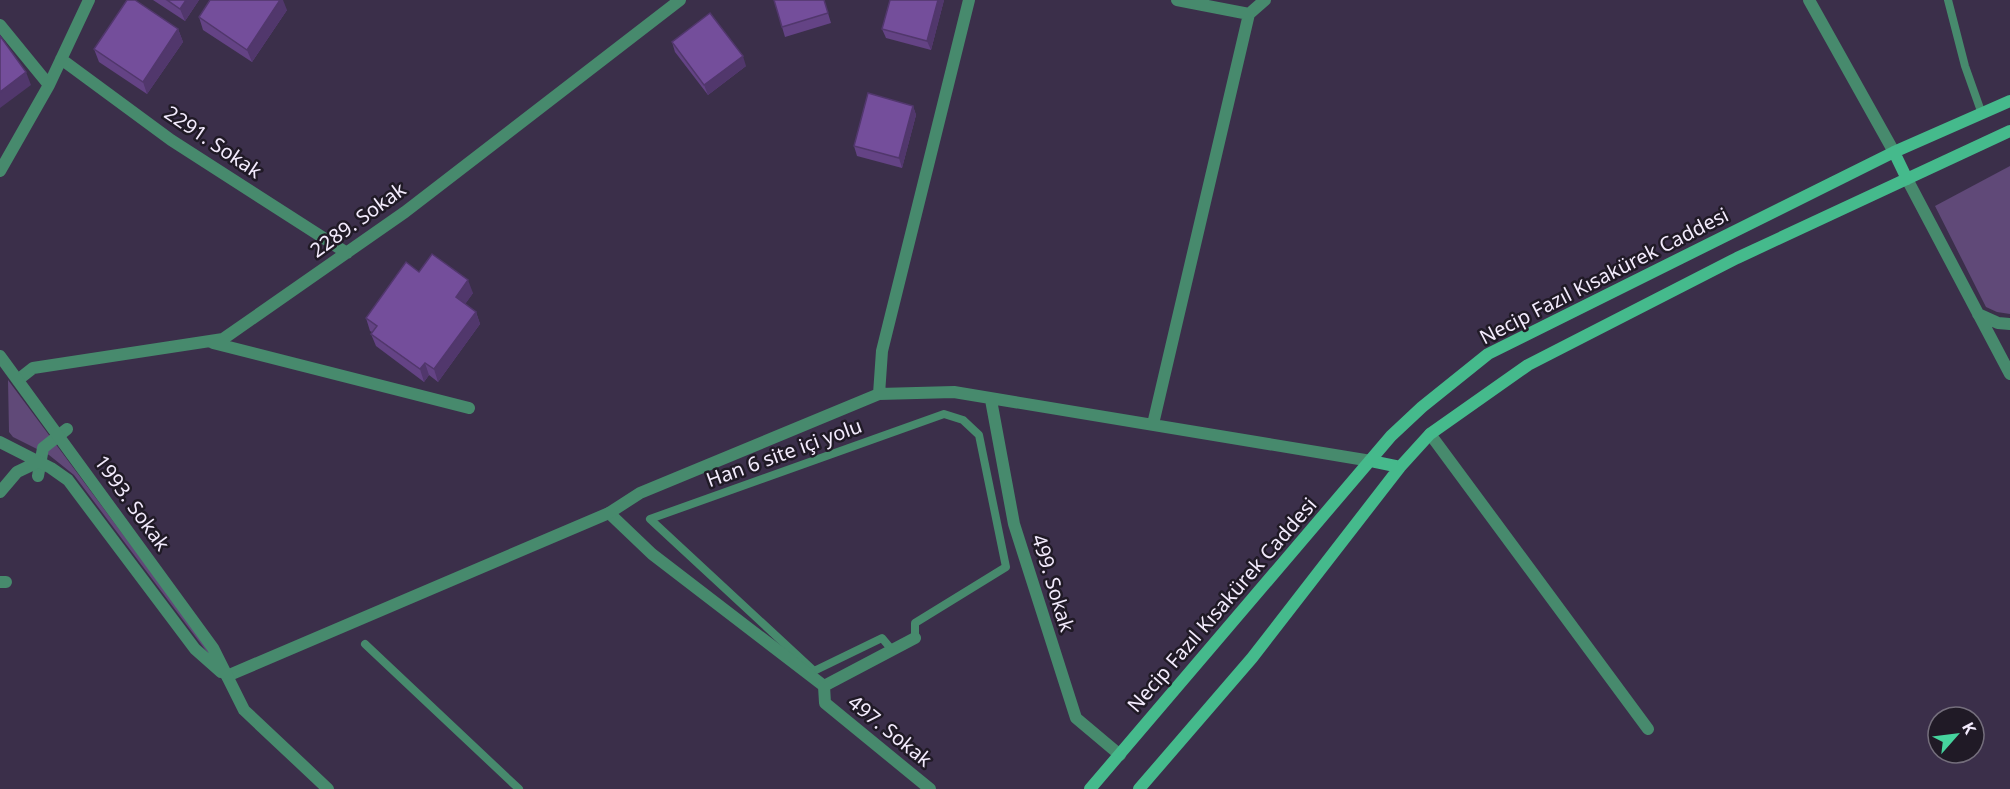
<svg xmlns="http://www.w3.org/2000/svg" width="2010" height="789" font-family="'Noto Sans',sans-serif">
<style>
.green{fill:#604978}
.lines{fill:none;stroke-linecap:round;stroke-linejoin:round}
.service{stroke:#478a6d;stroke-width:8}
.pedestrian{stroke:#478a6d;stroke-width:12}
.minor{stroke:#478a6d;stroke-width:12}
.tertiary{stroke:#478a6d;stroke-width:12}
.secondary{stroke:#45ba8c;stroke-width:12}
.wall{fill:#644385}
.shaded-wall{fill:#51376c}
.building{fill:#744e9b;stroke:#51376c;stroke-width:1.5}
.labels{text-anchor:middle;stroke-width:5;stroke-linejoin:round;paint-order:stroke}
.street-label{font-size:20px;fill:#f3ebfd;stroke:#201a26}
</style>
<rect width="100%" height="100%" fill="#3b2f4a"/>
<path class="green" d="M2010,166v148l-13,-2 -11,-5 -51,-101z
M8,380l204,274 -2,2 -136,-181 -25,-20 -36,-18 -4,-5z"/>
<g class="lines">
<path class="service" d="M1948,0l17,66 17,48
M365,644l154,145
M892,650l-10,-12 -68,33 -164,-152 294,-105 19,6 16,15 27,132 -91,56v15"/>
<path class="pedestrian" d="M38,476l5,-28 24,-19
M609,513l43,41 172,132
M0,582h6"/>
<path class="minor" d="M1177,0l72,14 16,-14
M1809,0l85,152
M0,25l49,60
M61,59l110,81 176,113
M0,171l49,-86 40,-85
M1907,179l103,195
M1978,314l20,9 12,1
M213,343l256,65
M19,379l14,-11 190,-29 182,-127 275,-212
M879,394l3,-43 87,-351
M991,400l23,124 62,194 44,37
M1153,424l96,-410
M1430,434l218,295
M915,638l-91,48 1,17 105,86
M227,676l382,-163 31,-20 239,-99 75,-2 417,69"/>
<path class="tertiary" d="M0,356l213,292 31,62 84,79
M0,442l51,26 17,12 127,169 26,23
M0,492l17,-20 21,-10"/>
<path class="secondary" d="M1894,152l13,27
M1371,461l29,6
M1090,789l301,-353 31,-29 66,-53 406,-202 116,-51
M1139,789l113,-131 148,-191 30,-33 98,-69 209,-107 273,-127"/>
</g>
<path class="wall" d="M153,0h46l-14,21z
M774,0h50l7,23 -46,14z
M944,0l-13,50 -45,-12 -4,-9z
M287,10l-35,52 -49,-32 -4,-13z
M178,29l5,13 -36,52 -48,-32 -5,-13z
M672,42l74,24 -38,29 -33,-43z
M913,106l3,9 -14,53 -45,-12 -3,-10z
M419,272l54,21 -8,11 11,8 4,12 -42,58 -9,-7 -5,7 -48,-36 -5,-12 1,-2 -2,-1 -4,-13z"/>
<path class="shaded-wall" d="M186,0h13l-14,21 -5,-12z
M280,0h3l4,10 -35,52 -5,-12z
M938,0h6l-13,50 -4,-9z
M178,29l5,13 -36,52 -4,-12z
M743,56l3,10 -38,29 -4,-10z
M26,72l5,13 -31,23v-16z
M913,106l3,9 -14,53 -3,-10z
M468,280l5,13 -12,17 -5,-13z
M476,312l4,12 -42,58 -4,-13z
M425,363l4,12 -5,7 -4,-13z"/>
<path class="building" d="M127,0h8l43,29 -35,53 -49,-33z
M167,0h19l-6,9z
M210,0h70l-33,50 -48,-33z
M774,0h50l4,13 -46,14z
M890,0h48l-11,41 -45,-12z
M710,13l33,43 -39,29 -32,-43z
M0,36l26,36 -26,20z
M868,93l45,13 -14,52 -45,-12z
M432,254l36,26 -12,17 20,15 -42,57 -9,-6 -5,6 -49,-35 6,-8 -11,-8 40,-56 13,10z"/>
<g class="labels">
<g class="street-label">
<text transform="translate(213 142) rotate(34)" y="7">2291. Sokak</text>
<text transform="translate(358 220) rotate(-36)" y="7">2289. Sokak</text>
<text transform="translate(1604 276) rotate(-27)" y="7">Necip Fazıl Kısakürek Caddesi</text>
<text transform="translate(784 453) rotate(-20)" y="7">Han 6 site içi yolu</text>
<text transform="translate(132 503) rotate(54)" y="7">1993. Sokak</text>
<text transform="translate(1053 583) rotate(73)" y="7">499. Sokak</text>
<text transform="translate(1222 605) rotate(-49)" y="7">Necip Fazıl Kısakürek Caddesi</text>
<text transform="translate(890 731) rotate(39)" y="7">497. Sokak</text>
</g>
</g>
<g transform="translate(1956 735) rotate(62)"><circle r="28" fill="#201a26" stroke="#746e7c" stroke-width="1.5"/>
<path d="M0-4.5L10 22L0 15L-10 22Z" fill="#46d49e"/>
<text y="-9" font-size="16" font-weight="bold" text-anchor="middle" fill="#f3ebfd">K</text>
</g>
</svg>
